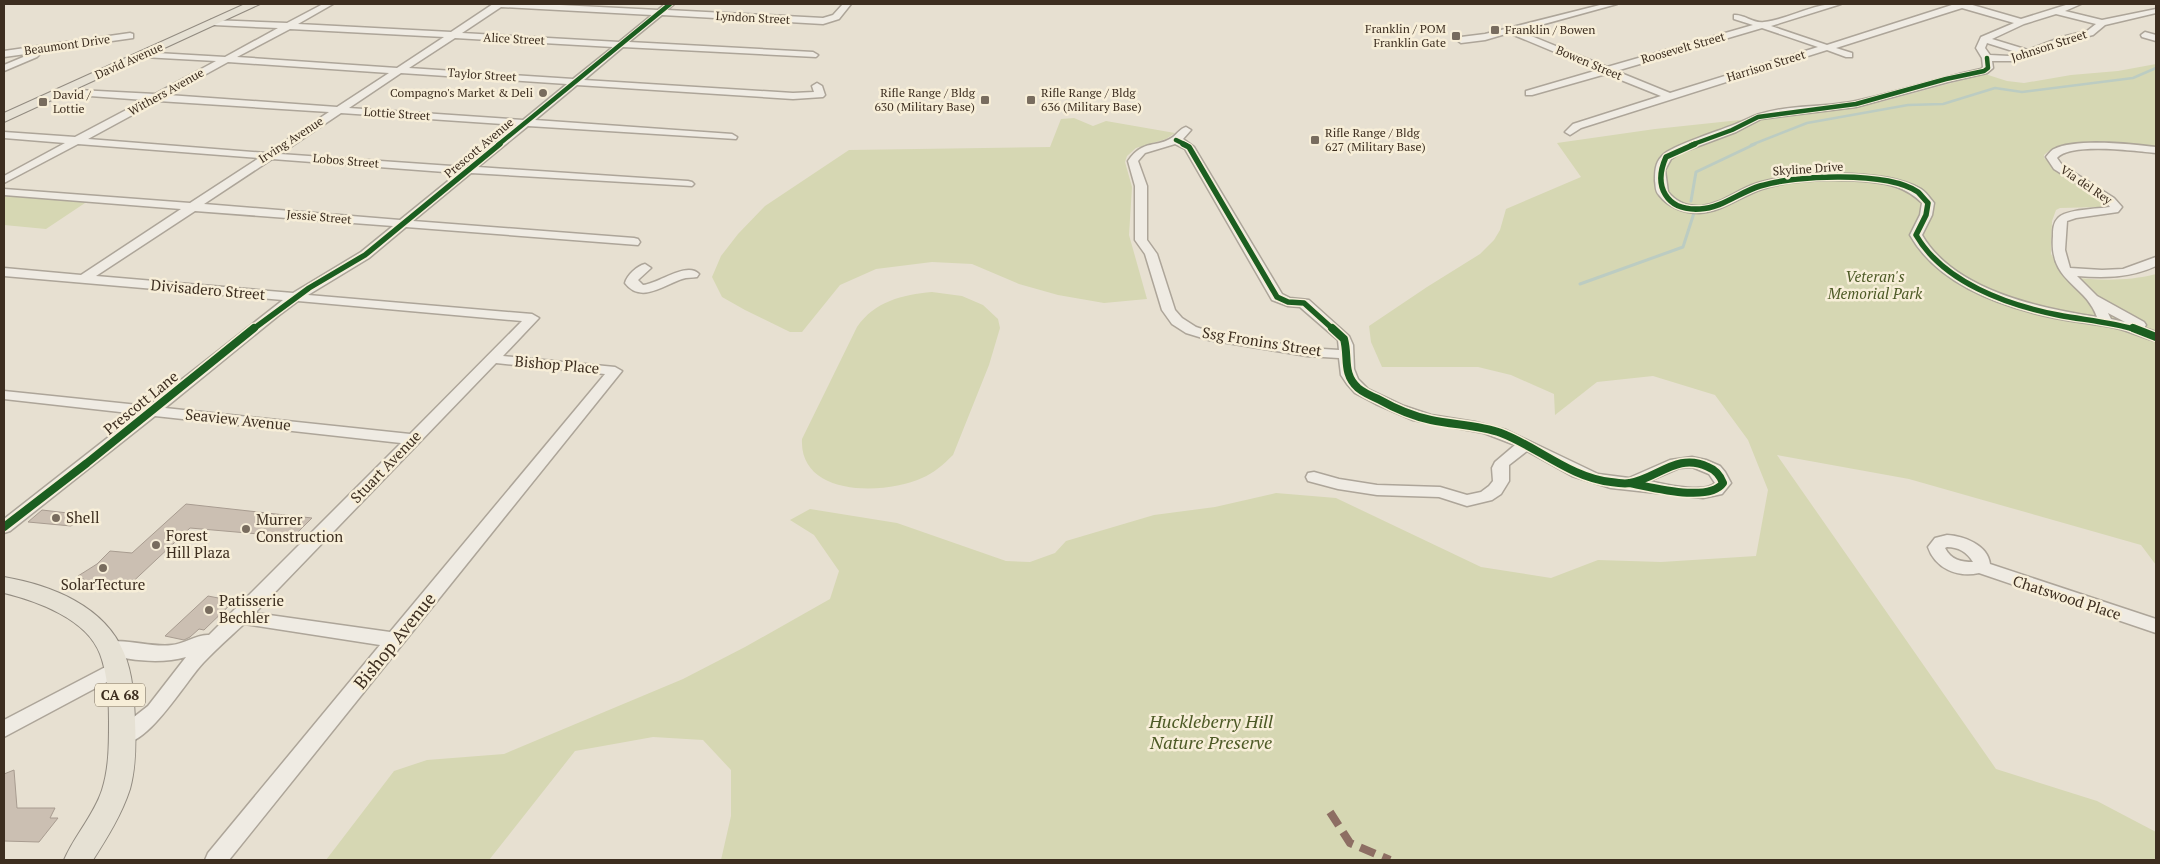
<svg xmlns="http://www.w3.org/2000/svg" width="2160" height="864" font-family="'PT Serif',serif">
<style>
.green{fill:#d6d7b3}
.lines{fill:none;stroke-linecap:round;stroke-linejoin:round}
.stream-far1{stroke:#bcccc2;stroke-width:2.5}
.stream{stroke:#bcccc2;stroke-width:3}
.building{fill:#cbbfb2;stroke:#a89c90}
.minor-casing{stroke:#ada599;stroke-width:3}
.major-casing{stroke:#928b80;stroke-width:2}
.minor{fill:#efebe3;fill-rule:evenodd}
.major{fill:#e6e1d4;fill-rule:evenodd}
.quiet{stroke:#8d6e63;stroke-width:8;stroke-dasharray:16 8;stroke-linecap:butt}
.cycleway-far2-casing{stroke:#f7eed8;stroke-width:6}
.cycleway-far1-casing{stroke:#f7eed8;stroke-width:8}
.cycleway-casing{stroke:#f7eed8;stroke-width:11}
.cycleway-far2{stroke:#1b5e20;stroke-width:4.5}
.cycleway-far1{stroke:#1b5e20;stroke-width:5.5}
.cycleway{stroke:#1b5e20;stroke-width:8}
.poi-dot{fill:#786c5e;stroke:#f7eed8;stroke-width:2}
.labels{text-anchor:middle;stroke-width:5;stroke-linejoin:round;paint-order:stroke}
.far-street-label{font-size:12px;fill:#3d2e20;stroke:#f7eed8}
.far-poi-label{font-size:12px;fill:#3d2e20;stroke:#f7eed8;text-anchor:start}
.shield{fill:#f7eed8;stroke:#756857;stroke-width:1}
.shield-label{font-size:14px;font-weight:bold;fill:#3d2e20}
.park-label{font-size:15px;font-style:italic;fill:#4d5a26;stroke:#f7eed8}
.street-label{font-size:15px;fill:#3d2e20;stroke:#f7eed8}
.poi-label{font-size:15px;fill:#3d2e20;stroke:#f7eed8;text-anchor:start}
.near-street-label{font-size:18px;fill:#3d2e20;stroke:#f7eed8}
.near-park-label{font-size:18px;font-style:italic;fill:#4d5a26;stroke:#f7eed8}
</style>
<rect width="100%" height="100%" fill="#e7e0d1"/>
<path class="green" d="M2156,64v83c-28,-2 -90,-13 -112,8v3l64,46 -8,3 -40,1 -4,2 -4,11 -1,33 14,23c32,3 60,5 91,-3v291l-15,-20 -232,-66 -132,-24 219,314 101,32 59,31v28h-1435l10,-44v-46l-28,-30 -50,-3 -78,14 -86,109h-163l68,-89 33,-11 77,-6 179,-75 62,-32 85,-48 9,-28 -25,-36 -24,-15 20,-11 87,14 109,38 24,1 25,-9 11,-12 88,-26 61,-8 61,-14 60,5 145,69 70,11 47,-18 63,2 95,-6 12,-66 -20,-50 -33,-45 -62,-19 -56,6 -42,33 -1,-21 -43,-19 -33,-8h-96l-11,-25 -2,-16 58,-39 53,-33 14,-14 6,-10 6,-21 75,-32 -24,-34 98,-14 190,-20 39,-8 101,-27 22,7 17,2 47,-8 47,-4z
M1074,118l19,8 13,-5 69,12 -9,6 -30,9 -9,8 -2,6 7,25 -3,48 18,64 -43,4 -46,-8 -39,-11 -47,-20 -40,-2 -56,7 -36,16 -38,47h-12l-45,-22 -23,-13 -10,-20 9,-21 17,-22 27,-28 84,-56 201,-3 11,-28z
M4,196l84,5 -42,28 -42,-4z
M932,292l30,4 21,9 15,14 2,9 -11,37 -36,90c-9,9 -19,18 -31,23 -37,17 -123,19 -120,-39l55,-112c18,-26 45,-32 75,-35z"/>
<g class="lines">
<path class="stream-far1" d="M1751,145l56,-22 101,-18 35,-1 52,-16 27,4 111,-14 23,-10"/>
<path class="stream" d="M1691,201l5,-29 59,-28
M1580,284l103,-37 11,-34"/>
</g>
<path class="building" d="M186,504l126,14 -19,19 -103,-9 -66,62 -26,-3 -20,-11 19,-12 13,-13 22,2z
M42,510l43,5 -14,11 -43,-4z
M208,596l26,5 -30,29 -5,-1 -9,8 -6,3 -19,-4z
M14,770l3,38h38l-5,10h8l-19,24 -35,-1v-67z"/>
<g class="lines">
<g class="minor-casing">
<path id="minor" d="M323,4h10l-35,20 153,8 42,-28h47l118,6 7,-6h9l-7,6 156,8 10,-3 10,-11h8l-12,15 -16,5 -161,-9 -33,27 184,10 5,3 -2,2 -193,-10 -39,33 209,13 21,-1 -2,-6 5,-3 5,3 3,9 -2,2 -30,2 -216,-14 -42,35 197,14 5,3 -1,2 -208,-13 -50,41 210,14 4,1 2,2 -2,2 -221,-13 -58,48 221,17 4,1 2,3 -2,3 -232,-18 -37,31 -61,37 224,19 7,4 -36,38 112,11 7,4 -393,489h-24l3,-7 172,-208 -136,-21c-14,13 -28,25 -40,38 -18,18 -59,91 -88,81l-3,-6 3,-6 32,-25 38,-49c-24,7 -57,4 -81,-4l-3,-5 3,-5c18,-6 46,5 67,2 12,-1 25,-11 37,-10l192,-192 -246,-27 -145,115 -6,2v-14l134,-105 -134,-15v-8l144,15 135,-106 -279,-24v-8l77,7 100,-66 -177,-14v-6l186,14 69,-45 -181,-14 -74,39v-7l61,-33 -61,-5v-6l71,5 70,-37 -83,-6 -3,-1v-4l96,5 61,-33 -73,-4 -5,-3 2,-2 85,5 53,-29 -64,-3 -4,-3 1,-2 76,3zM501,7l151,8 -33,27 -157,-9zM290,29l154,8 -47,31 -160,-11zM455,38l158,9 -40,32 -164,-11zM228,62l161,11 -52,34 -169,-12zM401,73l166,11 -44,36 -174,-12zM158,101l171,11 -62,41 -179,-14zM341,113l175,12 -50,42 -186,-13zM272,159l186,14 -58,47 -196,-16zM195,211l198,15 -32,26 -68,41 -197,-17zM298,301l224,20 -112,113 -245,-26 113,-92zM496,363l109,11 -215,258 -135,-19z
M1604,4h13l-98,27 88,36 146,-42 -19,-6v-4c10,-1 20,9 30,7 26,-3 51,-20 77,-18l-70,22 56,19 128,-41h14l52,15 48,-15h12l-16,7 37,9 54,-11v4l-51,12 -12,10 -25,6 -55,20h-21l1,7 -6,5 -39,9 -92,25 -95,12 -25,13 -56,21 -9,6 -6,11 3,22c8,10 20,15 34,14 19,-2 35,-16 53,-22 38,-13 130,-16 166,5 5,3 9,9 13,14l-2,12 -10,20c32,55 116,73 175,82 -12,-34 -48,-34 -44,-81 0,-6 0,-13 5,-18 8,-9 40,-9 52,-11l-4,-5 -52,-33 -8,-12c2,-2 5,-7 8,-8 21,-11 78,-5 102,-2v6c-20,-2 -86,-11 -99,5l5,7 52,33 8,9 -4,5 -42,6 -9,3 -2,29 5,18 32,2 21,-1 33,-12v9c-26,12 -51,12 -79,10l20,20 47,26 2,3 -2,3 12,4v9c-13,-3 -26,-10 -40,-13 -20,-4 -40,-6 -61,-10 -53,-11 -117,-33 -145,-83l10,-20 2,-12c-7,-7 -14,-12 -25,-16 -32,-10 -103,-9 -135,2 -21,7 -40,23 -63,24 -15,0 -31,-6 -40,-18 -4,-4 -3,-9 -4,-14 0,-9 0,-18 7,-25 7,-10 67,-28 83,-36 33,-17 75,-11 111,-19 42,-9 83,-23 125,-32l2,-2 -1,-9 -6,-10 5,-11 33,-14 -52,-15 -126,40 16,5v4h-6l-19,-7 -246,78 -11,7 -5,-3 8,-8 88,-28 -55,-22 -74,21h-6v-4l72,-21 -89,-37 -24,7 -24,3 -4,-3 4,-3 24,-3zM2056,14l40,10 -9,7 -25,6 -34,13 -36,-11 32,-15zM1762,28l56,19 -148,46 -54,-22zM1987,43l32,10 -10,3 -19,-1 -5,-7zM2108,313l17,9 -14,-3z
M2145,32l11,3v6l-14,-4 -1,-2z
M130,33l3,1v4l-99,14 5,3 -2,2 -33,14v-6l29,-12 -29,4v-6z
M1186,127l5,3 -8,9 11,8 88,147 8,4 19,2 40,36 4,9 1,24 4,10 10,10 36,17 27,9 44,7 31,8 92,44 31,4 41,-18 22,-3 14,3 14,6 5,6 6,11 -9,11 -19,4 -92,-10 -39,-12 -45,-25 -18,14v16l-8,13 -9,6 -25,6 -28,-9 -62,-2 -39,-6 -30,-8 -2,-4 2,-4 6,-1 25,7 38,6 63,2 27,8 14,-3 8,-6 4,-5 -1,-13 3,-6 20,-17 -31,-12 -71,-13 -37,-16 -21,-11 -8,-9 -6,-9 -2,-17 -32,-2 -98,-16 -23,-7 -14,-9 -10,-14 -17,-56 -10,-14v-54l-7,-25c16,-23 28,-12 45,-24 5,-4 7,-8 13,-10zM1175,144l10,5 87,151 16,6 12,1 38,33 1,10 -32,-2 -96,-16 -15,-5 -14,-9 -7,-8 -18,-56 -10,-14v-54l-9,-25 7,-8zM1692,467l17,7 6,9c-11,11 -51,1 -66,-2l30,-13z
M645,264l6,4 -13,12 5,5c15,-1 44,-24 56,-11l-2,3c-5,1 -10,0 -15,2 -18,6 -41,25 -57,4 2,-8 12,-17 20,-19z
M1947,535c17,1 41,10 43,29l166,55v14l-177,-60c-22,5 -44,-5 -51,-26l7,-9zM1947,547c11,0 20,5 26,15 -12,0 -22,-2 -28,-14z
M115,662l7,2 2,5 -2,5 -118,63v-17z"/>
</g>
<g class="major-casing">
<path id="major" d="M245,4h15l-256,118v-9z
M4,577c47,8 101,29 120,76 9,21 10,46 11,68 1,23 1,46 -5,68 -8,25 -23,49 -37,71h-29c10,-24 30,-45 38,-70 7,-22 7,-45 7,-68 0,-22 -1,-47 -9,-68 -13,-35 -63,-53 -96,-61z"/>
</g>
<use href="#minor" class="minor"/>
<use href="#major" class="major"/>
<path class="quiet" d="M1330,812l20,31 40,17"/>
<g class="cycleway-far2-casing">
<path id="cycleway-far2" d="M1176,140l10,5
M498,145l172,-141
M1691,145l41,-15 26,-13 98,-13 90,-25 38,-8 4,-3 -1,-10"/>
</g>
<g class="cycleway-far1-casing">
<path id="cycleway-far1" d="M1183,144l6,3 88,150 11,5 16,1 30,27
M1695,144l-29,13c-13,29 0,54 34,52 22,-1 40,-17 60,-23 35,-11 127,-15 158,6 3,3 7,8 10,11l-2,12 -10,20c27,47 91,70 142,80 26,5 53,7 79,15
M252,330l57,-42 56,-33 135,-111"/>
</g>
<g class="cycleway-casing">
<path id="cycleway" d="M1332,328l12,11c5,18 -2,35 14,49 6,5 13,8 20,11 16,9 34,17 53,21 23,5 48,5 70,13 37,14 70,45 110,49 6,1 14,2 19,1 28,-5 48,-31 78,-16 8,3 12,8 15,16 -14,20 -72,4 -94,0
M2133,328l23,9
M4,527l83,-64 167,-135"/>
</g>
<use href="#cycleway-far2" class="cycleway-far2"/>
<use href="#cycleway-far1" class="cycleway-far1"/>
<use href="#cycleway" class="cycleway"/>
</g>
<g class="poi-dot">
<rect x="1490" y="25" width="10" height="10" rx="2.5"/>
<rect x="1451" y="31" width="10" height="10" rx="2.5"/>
<circle cx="543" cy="93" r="5"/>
<rect x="980" y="95" width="10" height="10" rx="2.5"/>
<rect x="1026" y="95" width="10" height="10" rx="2.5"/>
<rect x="38" y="97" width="10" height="10" rx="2.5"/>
<rect x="1310" y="135" width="10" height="10" rx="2.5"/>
<circle cx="56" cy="518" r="5"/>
<circle cx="246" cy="529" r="5"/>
<circle cx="156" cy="545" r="5"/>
<circle cx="103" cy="568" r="5"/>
<circle cx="209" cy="610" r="5"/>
</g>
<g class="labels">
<g class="far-street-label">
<text transform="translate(753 18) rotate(3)" y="4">Lyndon Street</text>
<text transform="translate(514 39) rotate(3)" y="4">Alice Street</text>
<text transform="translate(67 45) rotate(-8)" y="4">Beaumont Drive</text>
<text transform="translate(2049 46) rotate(-18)" y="4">Johnson Street</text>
<text transform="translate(1683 48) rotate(-16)" y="4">Roosevelt Street</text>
<text transform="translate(129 61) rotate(-24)" y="4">David Avenue</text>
<text transform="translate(1589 63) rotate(23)" y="4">Bowen Street</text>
<text transform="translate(1766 66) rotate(-17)" y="4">Harrison Street</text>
<text transform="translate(482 75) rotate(4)" y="4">Taylor Street</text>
<text transform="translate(166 92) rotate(-29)" y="4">Withers Avenue</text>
<text transform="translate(397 114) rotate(4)" y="4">Lottie Street</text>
<text transform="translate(291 140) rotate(-33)" y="4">Irving Avenue</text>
<text transform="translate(479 148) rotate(-40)" y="4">Prescott Avenue</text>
<text transform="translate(346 161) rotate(5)" y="4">Lobos Street</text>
<text transform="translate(1808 169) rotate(-4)" y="4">Skyline Drive</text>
<text transform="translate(2086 185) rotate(34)" y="4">Via del Rey</text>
<text transform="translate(319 217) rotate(5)" y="4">Jessie Street</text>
</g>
<g class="far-poi-label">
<text x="1446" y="33" text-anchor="end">Franklin / POM<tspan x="1446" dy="14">Franklin Gate</tspan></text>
<text x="1505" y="34">Franklin / Bowen</text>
<text x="533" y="97" text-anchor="end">Compagno's Market &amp; Deli</text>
<text x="975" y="97" text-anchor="end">Rifle Range / Bldg<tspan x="975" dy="14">630 (Military Base)</tspan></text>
<text x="1041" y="97">Rifle Range / Bldg<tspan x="1041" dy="14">636 (Military Base)</tspan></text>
<text x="53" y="99">David /<tspan x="53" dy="14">Lottie</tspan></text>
<text x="1325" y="137">Rifle Range / Bldg<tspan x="1325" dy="14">627 (Military Base)</tspan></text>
</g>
<rect class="shield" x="95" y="683.5" width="50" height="23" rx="4"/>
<g class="shield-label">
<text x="120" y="700">CA 68</text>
</g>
<g class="park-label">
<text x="1875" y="282">Veteran's<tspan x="1875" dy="17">Memorial Park</tspan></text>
</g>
<g class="street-label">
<text transform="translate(208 290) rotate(5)" y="5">Divisadero Street</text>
<text transform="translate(1262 342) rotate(9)" y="5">Ssg Fronins Street</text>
<text transform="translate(557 365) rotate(5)" y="5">Bishop Place</text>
<text transform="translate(141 403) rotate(-39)" y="5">Prescott Lane</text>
<text transform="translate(238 420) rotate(6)" y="5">Seaview Avenue</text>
<text transform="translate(386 467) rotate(-46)" y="5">Stuart Avenue</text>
<text transform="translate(2067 598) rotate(18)" y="5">Chatswood Place</text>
</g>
<g class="poi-label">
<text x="66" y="523">Shell</text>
<text x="256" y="525">Murrer<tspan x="256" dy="17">Construction</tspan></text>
<text x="166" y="541">Forest<tspan x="166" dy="17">Hill Plaza</tspan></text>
<text x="103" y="590" text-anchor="middle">SolarTecture</text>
<text x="219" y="606">Patisserie<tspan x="219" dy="17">Bechler</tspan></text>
</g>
<g class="near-street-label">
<text transform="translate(395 641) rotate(-51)" y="6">Bishop Avenue</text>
</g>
<g class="near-park-label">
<text x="1211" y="728">Huckleberry Hill<tspan x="1211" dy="21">Nature Preserve</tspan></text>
</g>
</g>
<rect width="2160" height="864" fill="none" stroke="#3d2e20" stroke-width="10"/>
</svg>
